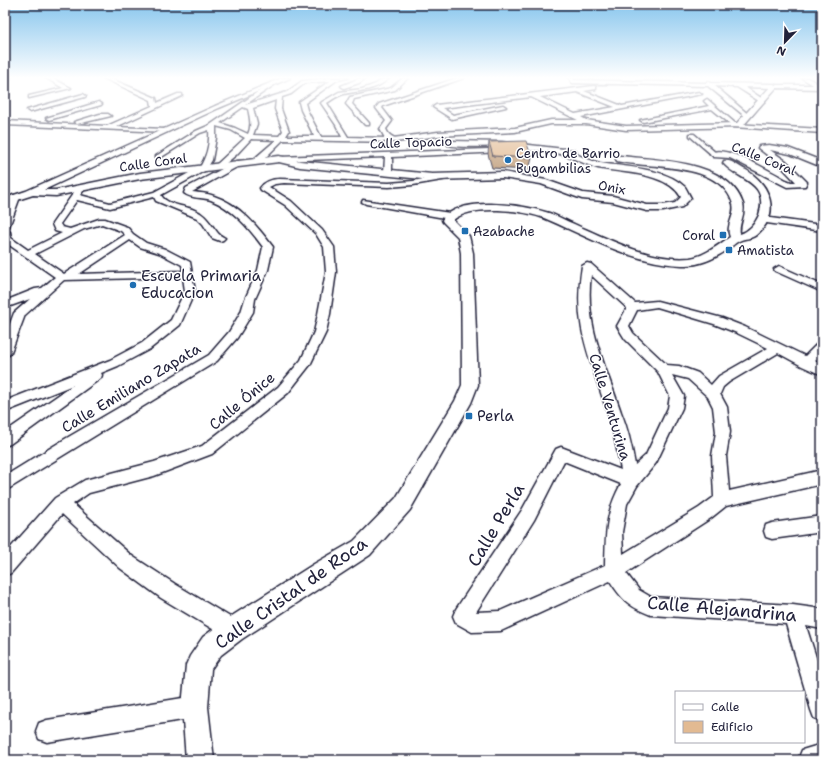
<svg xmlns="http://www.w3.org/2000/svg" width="827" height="765" font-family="'Shantell Sans',sans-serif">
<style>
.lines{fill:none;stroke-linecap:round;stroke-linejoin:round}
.minor-casing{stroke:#22223b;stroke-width:3}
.tertiary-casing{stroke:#22223b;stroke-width:3}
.minor{fill:#fff;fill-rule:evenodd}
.tertiary{fill:#fff;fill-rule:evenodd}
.wall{fill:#c2a07e;stroke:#22223b}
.building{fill:#e2ba92;stroke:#22223b}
.poi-dot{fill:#1f6fb2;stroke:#fff;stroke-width:1.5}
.labels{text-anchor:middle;stroke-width:3;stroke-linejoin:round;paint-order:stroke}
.far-street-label{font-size:13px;fill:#22223b;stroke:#fff}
.far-poi-label{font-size:13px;fill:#22223b;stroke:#fff;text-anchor:start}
.poi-label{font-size:15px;fill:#22223b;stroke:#fff;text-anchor:start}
.street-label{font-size:15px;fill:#22223b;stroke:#fff}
.near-street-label{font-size:18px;fill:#22223b;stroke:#fff}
</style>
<rect width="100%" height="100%" fill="#fff"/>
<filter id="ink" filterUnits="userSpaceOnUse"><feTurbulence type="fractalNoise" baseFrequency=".025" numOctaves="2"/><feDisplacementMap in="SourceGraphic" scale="8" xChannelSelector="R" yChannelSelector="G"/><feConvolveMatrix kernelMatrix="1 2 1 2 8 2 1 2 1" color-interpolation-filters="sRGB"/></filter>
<g filter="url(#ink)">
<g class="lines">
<g class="minor-casing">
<path id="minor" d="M6,78h5l-6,6v-5z
M46,78h6l19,10 -42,10v-2l34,-8z
M103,78h6l47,20 1,5 21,-9h4v2l-66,31 49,2 2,1v2l-162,-7v-4l102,5 45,-20 -1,-6z
M330,78h18l-11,2 -32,23 2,7 14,27h21l-6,-12 -15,-22 1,-1 17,-10 23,-3 14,-5 8,-6h5c-13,13 -28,12 -45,16 -6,1 -12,6 -17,9l21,34 37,1 -5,-9 6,-8 -10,-13 3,-4 78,-26h7l-81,28 -1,2 10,13 -6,8c2,6 6,8 12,10v2l-2,1 -113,-2 -23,23h-6v-4l22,-19 -25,-1 -15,16 -16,13h-3v-4l28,-26 -14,-8 -15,-4v12l-4,22 -6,10 -45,25c4,9 23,11 31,14 14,5 17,13 25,23 2,3 5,4 8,6l-2,2 -3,1 -8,-3 -9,-14 -6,-6 -36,-15 -5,-2 -2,-4 -44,11 -33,-8 -17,24 2,3 8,2 29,-10h6l22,8 6,7 13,9 19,6 25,13 5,29 -15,34 -30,24 -32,17 -17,7 1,2 -1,3 -91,66 -5,2v-14l68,-47 -68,27v-11l105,-41 32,-17 29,-23 14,-29 -2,-14 -119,3 -39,35 -14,37 -2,3 -4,1v-19l9,-24 16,-14 -25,9v-7l30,-12 7,-1 13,-11 -50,-35v-27l8,-20h3l4,2 -11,30 -3,2 4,3 1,6 17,12 34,-17 -7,-2 -3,-7 25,-36h3l4,2 -4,5 30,8 44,-11 46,-25c7,-11 10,-25 9,-37l-9,3 -40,25h-4v-2l40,-25 14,-6 62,-43 5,1 -32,22 42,-13 15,-11zM330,81l-31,21 2,8 13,26h-28l3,-5 -8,-22 1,-12 9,-3 14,-11zM276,100l-1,9 8,22 -4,5 -26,-1 4,-11 -4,-16zM243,107l5,2c2,9 4,17 0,25l-13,-6 -15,-5zM102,224l19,7 4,4 -61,39 -29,-20 49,-25zM130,240l10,7 19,6 23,12 1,6 -104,3z
M360,78h6l-7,5 -15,5 -3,-2z
M403,78h5l-13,12 -41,9 -2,5 17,19v2h-4l-19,-21 4,-7 41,-9z
M569,78h4l1,2 132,3 2,-2 3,2 63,1 3,2 -3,2 -29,-1 19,13 1,1 -3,2 -25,-16 -22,-1 34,29v2l-2,1 -39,-32 -136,-3z
M802,78h6l14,8v2h-4z
M594,86l2,1v2l-12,2 38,15 77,-14 3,2 -121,23 7,4v2l-2,1 -55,-27 -89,11 11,7 50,-10 3,2 -54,12 -19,-12 3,-2zM577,92l38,15 -40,7 -35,-17z
M83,94l3,2 -1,1 -55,15 -3,-2z
M707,99l29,25 86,5v4l-88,-6 -22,-18 -69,13 -3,-2 69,-14 -5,-5z
M99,102l3,2 -1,1 -52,15 -3,-2z
M100,114h8l3,2 -34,8 -3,-2z
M690,134h4l22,19v2h-4l-22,-19z
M544,147l3,2 -1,1 -154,7v16l-4,2 -4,-2 1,-16 -106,4 -4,-2 4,-2z
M237,161h6l1,2 -52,29c8,1 15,1 22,4 25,8 44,31 59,51l-5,23 -13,29 -2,13 -16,26 -20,23 -212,130v-15l60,-37 144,-84 20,-23 12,-20 4,-13 13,-29 5,-23c-14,-19 -30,-38 -52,-47 -9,-3 -20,-1 -27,-7l2,-5z
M445,175l4,2 -1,2 -35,6 -24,2 -105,-4 -9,1 -6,3 22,14 31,29 12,17 2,25 -6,42 -4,18 -16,33 -22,28 -76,61 -58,22 -65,17 -16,11 59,52 43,28 65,39 3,7 -3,7 -7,3 -7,-3 -65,-39 -41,-30 -58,-54 -51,59 -6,3v-22l50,-56 30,-18 69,-18 48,-16 76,-59 23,-27 13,-28 4,-18 8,-42 -2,-25 -8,-13 -31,-29 -24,-15 -1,-2c5,-7 12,-9 20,-9l109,4 24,-2z
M363,200l87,13 4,3 -4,3 -84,-15 -4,-2z
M763,217l59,8v6l-62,-9 -1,-2z
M587,263l4,1 44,39 22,-2 65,17 23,9 60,29 13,-13 4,-1v12l-7,7 7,4v10l-20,-9 -24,-13 -49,29 -6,5 -3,7 7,13 3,25 -4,24 3,35 93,-21v14l-96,22 -15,12 -85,55 13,17 12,7 142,8 29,4v20l-16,-3 16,50v45l-8,-3 -3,-8 -25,-86 -135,-9c-21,-8 -29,-15 -41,-34l-109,50 -29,1 -16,-9 -3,-7 3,-7 66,-99 34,-61 5,-2 60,23c-4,-20 -7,-40 -14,-59 -17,-54 -35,-86 -25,-145zM591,275l36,33 -10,18 8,13 33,33 12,24 -2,12 -22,47 -11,10c-3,-18 -7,-36 -14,-53 -15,-45 -37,-88 -30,-137zM657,307l57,17 23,9 31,15 -49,28 -8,9 -13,-12 -19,-7 -12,-1 -34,-32 -4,-7 8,-16zM672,375l16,4 20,18 5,10 3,25 -4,24 2,41 -15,11 -76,46 -1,-22 5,-28 10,-18 19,-23 26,-55 2,-12zM564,461l57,23c-16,29 -15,49 -16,81l-105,46 -24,1 58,-92z
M779,266l43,19v7l-47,-21 -1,-2z
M822,516v16l-50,7 -6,-2 -2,-6 2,-6 6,-2z
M195,696l8,3 3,8 -3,8 -8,3 -148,24 -8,-3 -3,-8 3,-8 8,-3z"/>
</g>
<g class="tertiary-casing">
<path id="tertiary" d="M282,78h8l-71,30 -175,82h12l84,-17 139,-17 21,5 132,13 71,-2 43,8 37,13 30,3 34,9h16l12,-2 6,-6c-14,-25 -59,-24 -83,-29 -13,-3 -25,-11 -38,-14 -18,-4 -38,-6 -57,-7 -18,-2 -38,2 -55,-2l-1,-2 1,-2h3l51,1 71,8 3,1v3c8,4 16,7 24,9 25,4 66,5 85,24 2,3 4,8 6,11l-9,9 -19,4h-16l-34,-9 -31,-3 -41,-15 -38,-6 -71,2 -132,-13 -21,-5 -139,17 -84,17 -23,-1 -28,9v-6l21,-7 189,-85z
M772,85h50v4l-46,-1 -34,39h-3l-113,3 -40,-6h-35l-36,8 -77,4 -42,6 -4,-2 1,-2 45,-6 77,-4 36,-8h35l40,6 111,-3z
M769,145l19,3 34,13v6l-32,-13 -20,-4 16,11 21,21 -2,4 -18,1 -57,-29 -16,-1 -4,-3c12,-12 63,19 76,26l5,2h5l-16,-17 -22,-17 1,-2z
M620,156c37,4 109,4 123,48 3,10 -5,20 -3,30 9,-3 15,-10 19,-19 11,-34 -22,-35 -36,-52l1,-2c7,-2 15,6 22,9 24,14 36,44 10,65 -5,4 -11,3 -17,6 -4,2 -8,6 -12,9 -13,9 -29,16 -45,15 -51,-2 -93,-28 -138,-47 -22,-8 -72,-14 -91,2l16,16 4,17 5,132 -7,18 -61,107 -40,45 -128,84 -21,16 -10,14 -3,38 6,53h-28l-4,-53 4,-42 4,-9 13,-19 21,-16 90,-57 40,-23 42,-43 59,-97 7,-16 -1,-132 -3,-16 -15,-15 -1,-2c18,-25 82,-15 107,-7 9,3 17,8 25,11 34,15 78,38 116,34 15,-2 28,-13 40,-21 -5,-12 6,-21 3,-33 -12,-43 -84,-35 -116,-43l-1,-2z
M822,744v16h-24l4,-10z"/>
</g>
<use href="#minor" class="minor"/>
<use href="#tertiary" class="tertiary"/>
</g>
<path class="wall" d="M489,142l43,16 -3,12 -37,-2 -4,-14z"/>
<path class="building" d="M526,141l6,17 -39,-2 -4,-14z"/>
</g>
<linearGradient id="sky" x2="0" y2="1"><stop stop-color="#86c5ed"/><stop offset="0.42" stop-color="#fff"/><stop offset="1" stop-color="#fff" stop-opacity="0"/></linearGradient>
<rect width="827" height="185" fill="url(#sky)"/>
<g class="poi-dot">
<circle cx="508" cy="160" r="4"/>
<rect x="461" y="227" width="8" height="8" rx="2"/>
<rect x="719" y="231" width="8" height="8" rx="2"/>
<rect x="725" y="246" width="8" height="8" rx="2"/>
<circle cx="133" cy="285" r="4"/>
<rect x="465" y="412" width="8" height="8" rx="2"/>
</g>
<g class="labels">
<g class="far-street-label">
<text transform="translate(411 142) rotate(-2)" y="5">Calle Topacio</text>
<text transform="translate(764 158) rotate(22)" y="5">Calle Coral</text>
<text transform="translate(153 162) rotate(-8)" y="5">Calle Coral</text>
<text transform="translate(612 187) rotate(11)" y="5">Onix</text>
</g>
<g class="far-poi-label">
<text x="516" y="158">Centro de Barrio<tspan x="516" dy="15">Bugambilias</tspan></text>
<text x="473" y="236">Azabache</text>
<text x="715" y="240" text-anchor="end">Coral</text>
<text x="737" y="255">Amatista</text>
</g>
<g class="poi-label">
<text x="141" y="281">Escuela Primaria<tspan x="141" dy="17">Educacion</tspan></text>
<text x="477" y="421">Perla</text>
</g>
<g class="street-label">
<text transform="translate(131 388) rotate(-31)" y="5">Calle Emiliano Zapata</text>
<text transform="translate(242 401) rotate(-40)" y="5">Calle Ónice</text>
<text transform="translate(610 407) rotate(73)" y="5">Calle Venturina</text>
</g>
<g class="near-street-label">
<text transform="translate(496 525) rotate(-59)" y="6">Calle Perla</text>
<text transform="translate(291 593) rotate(-35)" y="6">Calle Cristal de Roca</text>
<text transform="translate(722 609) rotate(5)" y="6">Calle Alejandrina</text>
</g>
</g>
<rect width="827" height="765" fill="none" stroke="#fff" stroke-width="20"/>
<rect x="10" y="10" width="807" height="745" fill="none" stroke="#22223b" stroke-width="1.5" filter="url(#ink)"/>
<rect x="675" y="691" width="130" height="52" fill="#ffffff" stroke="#a7a7b1"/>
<rect x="683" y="704" width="20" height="6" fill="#ffffff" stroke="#a7a7b1"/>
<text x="711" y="711" font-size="12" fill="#22223b">Calle</text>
<rect x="683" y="721" width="20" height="12" fill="#e2ba92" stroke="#a7a7b1"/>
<text x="711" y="731" font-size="12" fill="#22223b">Edificio</text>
<g transform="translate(785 42) rotate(203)" stroke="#ffffff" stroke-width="3" paint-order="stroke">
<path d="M0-3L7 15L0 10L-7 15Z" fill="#22223b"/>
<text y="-6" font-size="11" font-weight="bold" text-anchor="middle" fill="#22223b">N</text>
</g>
</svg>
